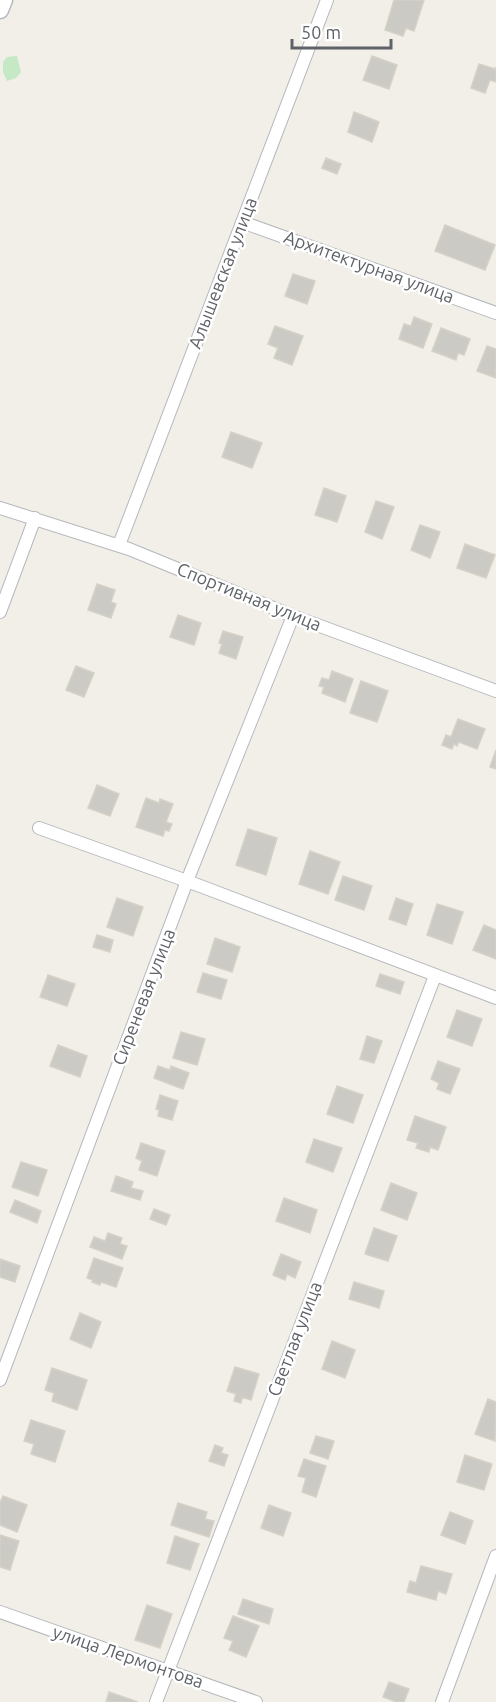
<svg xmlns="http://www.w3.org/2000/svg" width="496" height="1702" font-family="Ubuntu,sans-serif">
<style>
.green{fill:#c5e8c5}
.building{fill:#cccac5;stroke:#d6d1c6;stroke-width:1.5}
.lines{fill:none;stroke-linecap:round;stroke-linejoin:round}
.street-casing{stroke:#b5b8bc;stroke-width:14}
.secondary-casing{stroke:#b6babf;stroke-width:19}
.street{stroke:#fff;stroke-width:12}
.secondary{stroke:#fff;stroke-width:16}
.labels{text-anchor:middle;stroke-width:5;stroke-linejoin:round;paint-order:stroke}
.street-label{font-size:18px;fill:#5f6368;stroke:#fff}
</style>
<rect width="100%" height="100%" fill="#f1efe8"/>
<path class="green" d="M17,56l4,16 -5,6 -9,3 -4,-9v-10l4,-5z"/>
<path class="building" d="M394,0h30l-10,31 -8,-3 -3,8 -18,-6z
M372,56l25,9 -8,24 -26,-9z
M479,64l16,5 1,-2v15l-6,-2 -5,13 -14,-5z
M354,112l25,10 -7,20 -24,-10z
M326,158l15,6 -4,10 -15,-6z
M445,225l50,20 -10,25 -50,-19z
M293,274l22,7 -8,23 -22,-8z
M414,317l18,7 -9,24 -24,-9 5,-15 7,2z
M275,326l28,10 -11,29 -18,-7 4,-10 -10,-4z
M441,328l29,11 -6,16 -6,-2 -2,7 -24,-9z
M487,346l9,3v29l-19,-7z
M231,432l31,11 -10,25 -30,-11z
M324,488l22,8 -9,26 -22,-7z
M376,501l18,6 -12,32 -17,-7z
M420,525l20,7 -10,26 -19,-8z
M465,544l30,11 -9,23 -29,-10z
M97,584l18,6 -4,12 5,2 -5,14 -23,-8z
M178,615l23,8 -7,22 -24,-8z
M223,631l20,6 -7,22 -17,-6 3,-9 -3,-1z
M76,666l18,7 -10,24 -18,-7z
M332,671l21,8 -8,23 -23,-9 2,-6 -5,-1 3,-8 7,2z
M361,681l27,10 -11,31 -27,-9z
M458,719l27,10 -8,20 -18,-7 -2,4 -3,-2 -2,5 -10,-4 4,-10 5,2z
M496,750v19l-6,-2z
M97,785l22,9 -9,22 -22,-8z
M146,798l13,5 1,-4 13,5 -7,18 6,2 -3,7 -4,-1 -2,6 -27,-9z
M248,829l29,9 -11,37 -30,-10z
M310,851l30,11 -12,32 -29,-10z
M343,876l29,10 -8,24 -29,-10z
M117,898l26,9 -10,29 -26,-9z
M396,898l17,6 -7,21 -17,-6z
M437,904l26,8 -11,32 -25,-9z
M484,925l12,5v29l-23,-9z
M97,935l16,5 -3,12 -17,-5z
M215,938l25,9 -8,25 -25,-8z
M203,973l24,7 -6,19 -24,-7z
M380,974l24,8 -4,12 -24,-8z
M48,975l27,9 -8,22 -27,-9z
M457,1010l25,9 -10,27 -25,-9z
M181,1032l24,7 -8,26 -24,-7z
M367,1036l15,5 -8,22 -14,-4z
M58,1045l29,11 -7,21 -30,-11z
M438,1061l22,8 -10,25 -13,-5 2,-6 -8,-4z
M158,1066l12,4 1,-4 18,7 -6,16 -29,-11z
M337,1086l26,9 -10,28 -26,-9z
M160,1095l18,6 -6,19 -14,-4 1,-6 -3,-1z
M415,1116l31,11 -8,23 -8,-3 -1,5 -13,-4 2,-5 -11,-3z
M314,1139l28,9 -9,24 -27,-10z
M141,1143l24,8 -8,25 -18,-6 3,-9 -6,-3z
M21,1162l26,8 -9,26 -26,-9z
M116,1176l17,6 -2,6 12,3 -3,9 -29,-9z
M391,1183l26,10 -10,27 -26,-10z
M284,1198l33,12 -7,23 -34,-12z
M15,1200l26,11 -4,12 -27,-11z
M154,1209l16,6 -4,10 -16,-6z
M374,1228l23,8 -9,25 -23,-7z
M108,1233l14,5 -2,6 7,2 -5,13 -32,-12 4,-10 11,4z
M281,1254l20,8 -6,16 -8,-4 -2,6 -12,-5z
M94,1258l29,10 -7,19 -15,-5 -1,3 -8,-3 1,-2 -6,-2z
M0,1259l20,7 -5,16 -15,-5z
M354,1282l30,9 -5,17 -30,-9z
M80,1313l21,9 -10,26 -21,-9z
M332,1341l23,9 -10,28 -23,-9z
M235,1367l24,7 -8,26 -9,-3 -1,6 -7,-2 2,-7 -9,-3z
M52,1368l35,12 -10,30 -25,-9 2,-8 -9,-3z
M488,1399l8,3 -1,39 -20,-7z
M31,1420l34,11 -10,31 -24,-8 3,-10 -10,-3z
M316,1436l18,5 -6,18 -18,-6z
M215,1445l8,3 -2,5 7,2 -4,11 -15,-5z
M465,1455l27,9 -8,26 -27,-8z
M304,1459l22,7 -10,31 -14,-5 4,-14 -8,-2z
M3,1496l24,9 -10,27 -17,-7v-22z
M178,1503l29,9 -2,7 9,2 -5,16 -38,-12z
M269,1505l22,8 -8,23 -22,-8z
M450,1512l23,9 -8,23 -24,-9z
M0,1535l19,6 -9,29 -10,-3z
M175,1536l24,8 -9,26 -23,-7z
M421,1566l31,8 -6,20 -8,-3 -2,9 -29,-8 3,-11 6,2z
M243,1599l30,10 -4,15 -31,-10z
M147,1605l25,9 -12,34 -25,-8z
M233,1616l26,10 -13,31 -17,-7 4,-9 -9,-3z
M389,1682l20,7 -5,13h-7l-14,-5z
M109,1692l29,10h-32z"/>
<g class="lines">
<g class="street-casing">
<path id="street" d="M242,222l254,91
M0,508l129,41 164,67 203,75
M119,545l208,-545
M0,612l35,-94
M39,828l148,53 309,117
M0,1380l187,-499 106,-265
M0,1612l256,90
M156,1702l279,-726
M442,1702l54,-146"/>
</g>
<g class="secondary-casing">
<path id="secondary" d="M0,10l4,-10"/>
</g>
<use href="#street" class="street"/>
<use href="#secondary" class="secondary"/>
</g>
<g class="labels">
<g class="street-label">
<text transform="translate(369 267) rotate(20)" y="6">Архитектурная улица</text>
<text transform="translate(223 273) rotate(-69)" y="6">Алышевская улица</text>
<text transform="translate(249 597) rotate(22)" y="6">Спортивная улица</text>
<text transform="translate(144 997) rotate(-69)" y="6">Сиреневая улица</text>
<text transform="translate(295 1339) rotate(-69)" y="6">Светлая улица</text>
<text transform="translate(128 1657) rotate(19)" y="6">улица Лермонтова</text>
</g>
</g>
<path d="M292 39v9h99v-9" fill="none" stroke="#5f6368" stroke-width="3"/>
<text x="301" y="39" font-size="18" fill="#5f6368" stroke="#ffffff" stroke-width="4.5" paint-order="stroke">50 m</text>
</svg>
